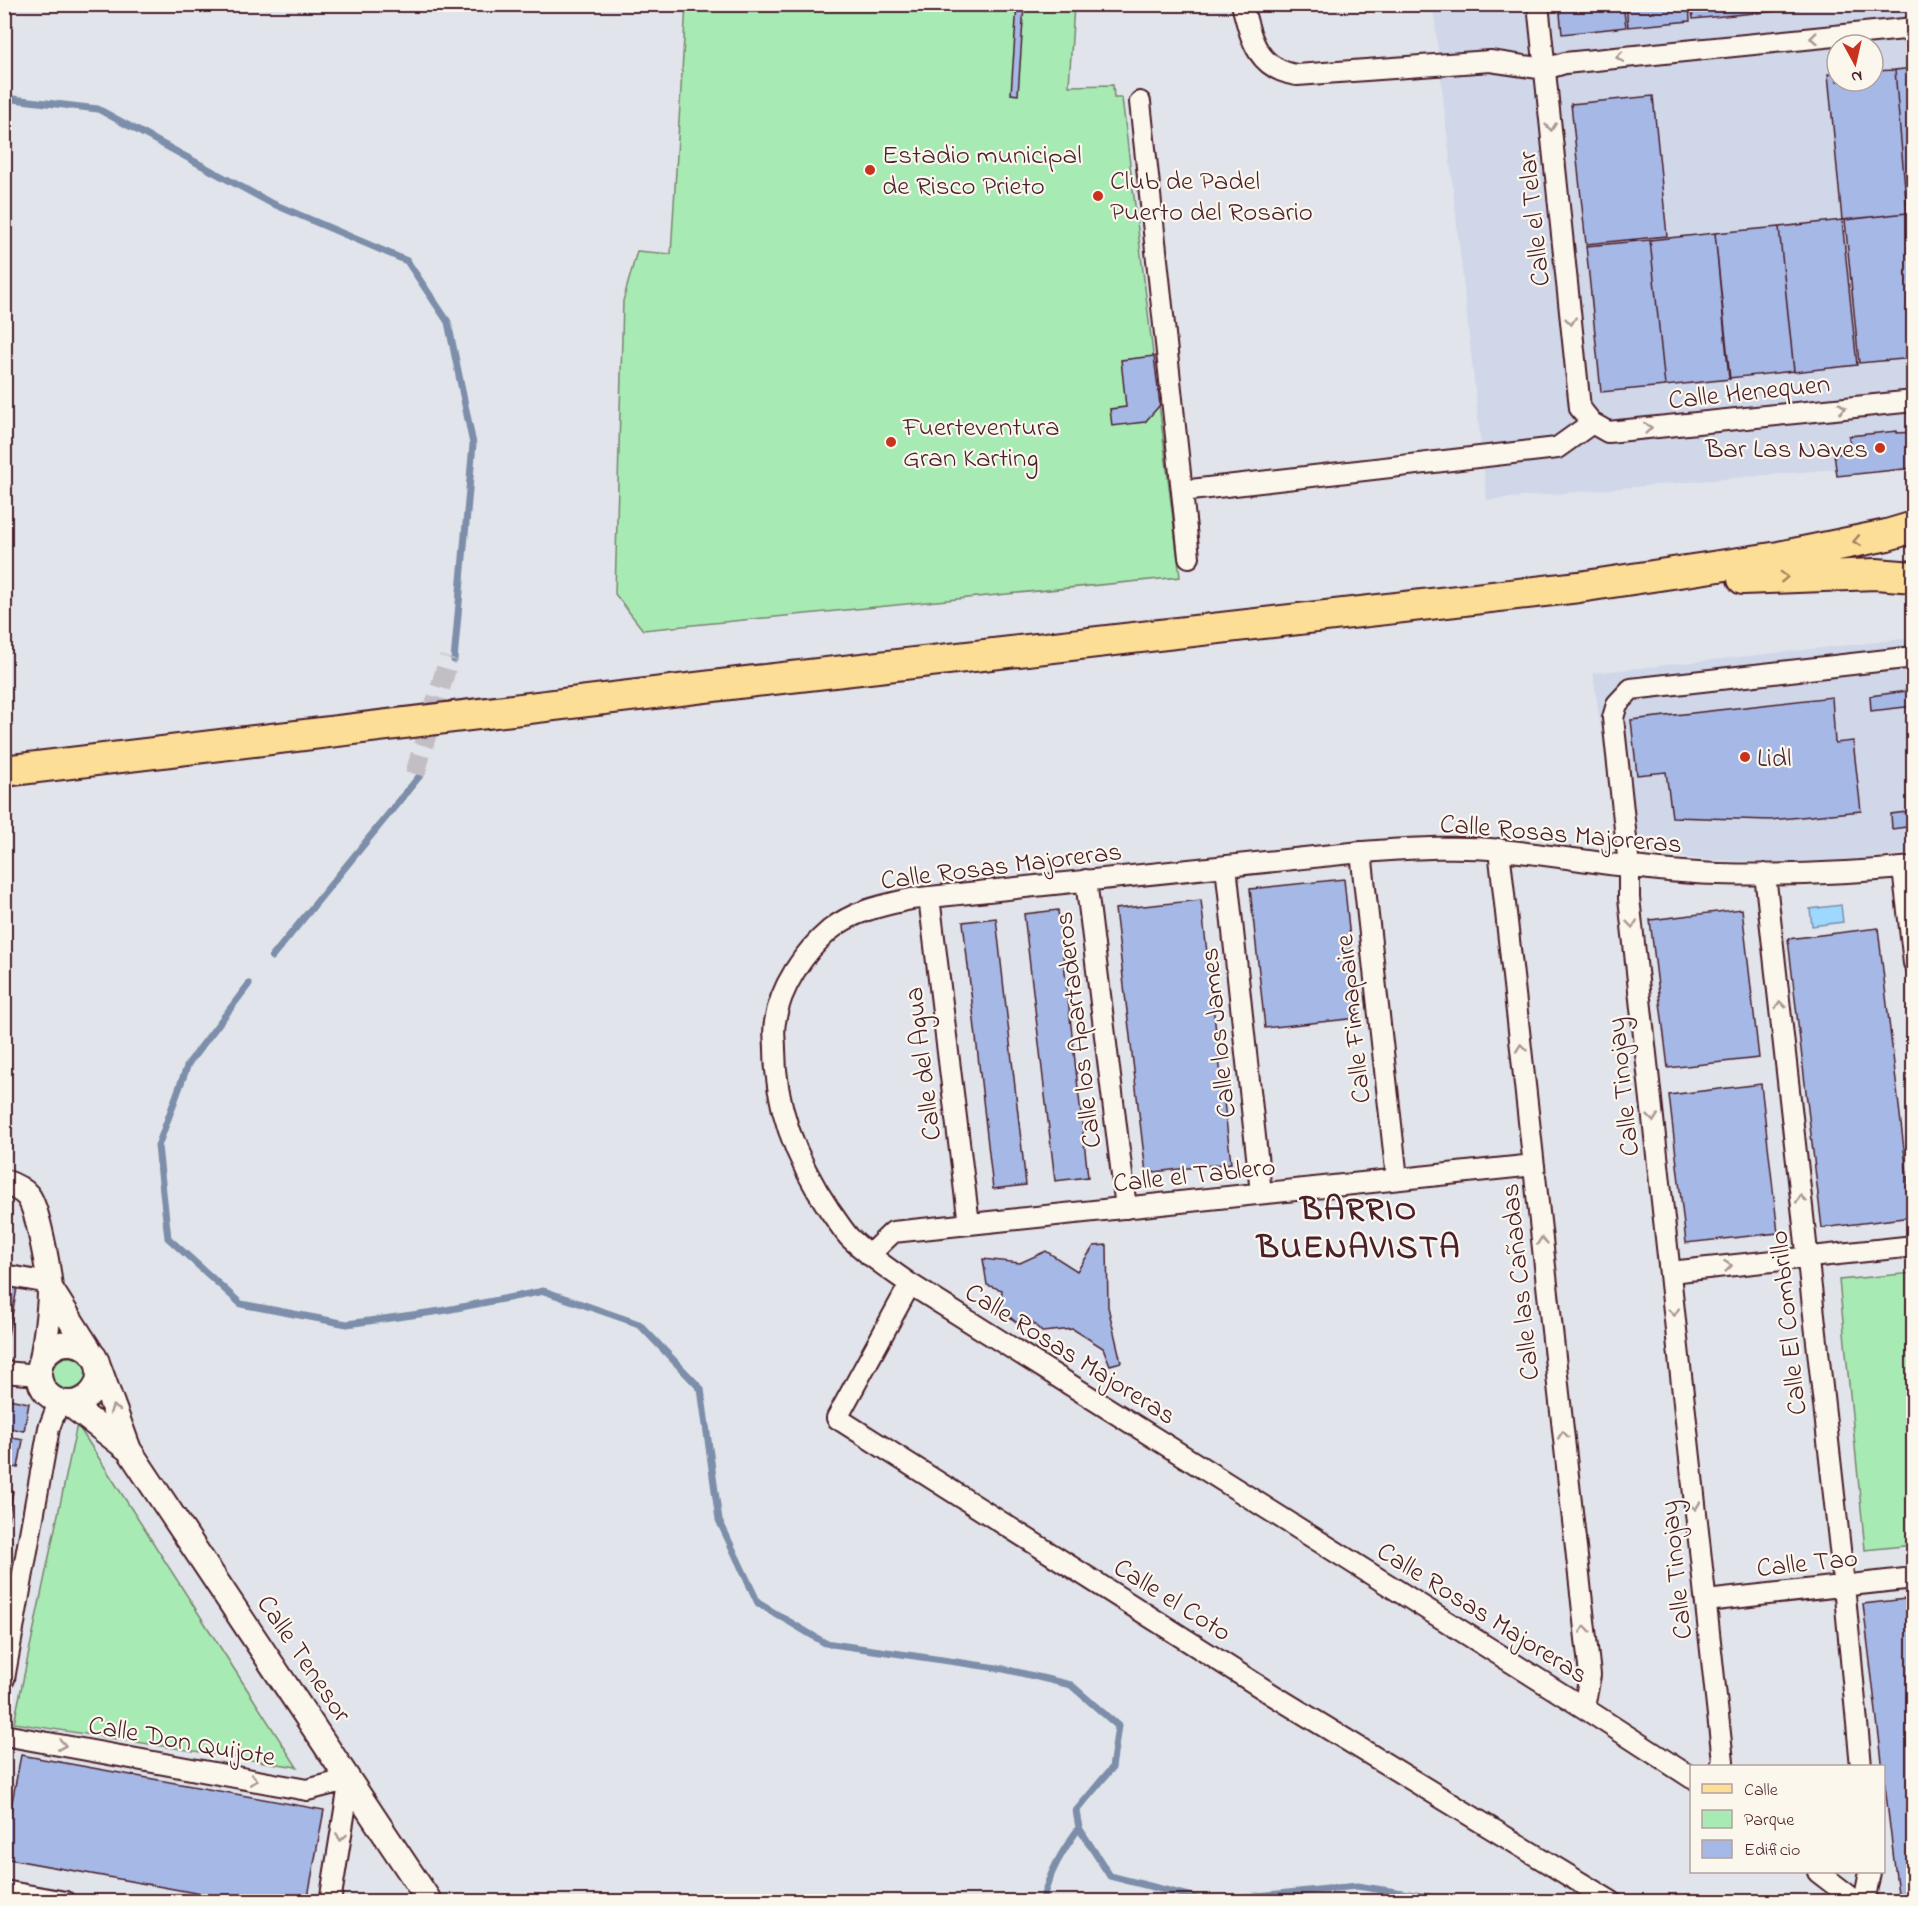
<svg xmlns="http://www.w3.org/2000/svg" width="1918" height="1906" font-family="'Indie Flower',sans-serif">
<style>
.built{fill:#cfd7e9;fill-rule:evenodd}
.green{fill:#a7eab4;stroke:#788470;stroke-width:1.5}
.water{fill:#9ed8ff;stroke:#7c8eaa;stroke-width:1.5}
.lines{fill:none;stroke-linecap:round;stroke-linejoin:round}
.stream{stroke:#7c8eaa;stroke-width:7}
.building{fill:#a5b8e6;stroke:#4a1f2b;stroke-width:1.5}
.minor-tunnel{stroke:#c3bdc4;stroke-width:20;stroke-dasharray:20 10;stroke-linecap:butt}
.minor-casing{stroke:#4a1f2b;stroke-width:24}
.tertiary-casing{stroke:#4a1f2b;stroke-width:28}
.primary-casing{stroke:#4a1f2b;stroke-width:34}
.minor{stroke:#fbf7ec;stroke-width:20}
.tertiary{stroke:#fbf7ec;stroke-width:24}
.primary{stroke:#fdde96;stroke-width:30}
.oneway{stroke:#ab9695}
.oneway2{stroke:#a47e60}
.poi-dot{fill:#c8321e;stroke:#fbf7ec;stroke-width:2}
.labels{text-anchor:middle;stroke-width:4.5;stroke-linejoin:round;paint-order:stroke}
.poi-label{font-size:27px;fill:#4a1f2b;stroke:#fbf7ec;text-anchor:start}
.street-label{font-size:27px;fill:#4a1f2b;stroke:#fbf7ec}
.district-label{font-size:33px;font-weight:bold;letter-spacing:1.5px;fill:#4a1f2b;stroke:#fbf7ec}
</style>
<rect width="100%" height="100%" fill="#e1e4ea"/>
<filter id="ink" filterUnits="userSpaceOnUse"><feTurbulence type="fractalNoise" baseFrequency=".0167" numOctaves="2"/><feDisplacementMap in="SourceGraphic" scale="12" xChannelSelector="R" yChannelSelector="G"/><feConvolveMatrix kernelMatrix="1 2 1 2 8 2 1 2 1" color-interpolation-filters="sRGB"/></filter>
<g filter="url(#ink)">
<path class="built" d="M1433,5h480v457l-426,38zM1837,45h36v36h-36z
M1913,638v215l-53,6 -88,3 -64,-2 -90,-10 -25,-177z"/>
<path class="green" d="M686,5h388l-5,81 44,-1 1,13h8l58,479 -537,53 -28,-36 8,-293 14,-50 34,3z
M1913,1273v272l-48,5 -26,-270z
M52 1374a17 17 0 1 1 34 0a17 17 0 1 1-34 0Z
M77,1424l220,343 -283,-44z"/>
<path class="water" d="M1841,905l2,17 -31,4 -2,-17z"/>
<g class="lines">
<path class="stream" d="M4,98l94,11 171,93 138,59 41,61 25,122 -19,216
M272,957l150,-184
M249,984l-61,80 -30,82 10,92 73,66 106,20 94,-13 103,-20 95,33 62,65 18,131 39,83 67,40 179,26 67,16 47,41 -6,42 -36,43 3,17 31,48 98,25 149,-15 104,16
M1042,1902c7,-29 20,-51 37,-74"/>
</g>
<path class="building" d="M1559,4h64l3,23 -64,7z
M1626,4h63l1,17 -62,6z
M1691,4h62l1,9 -61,6z
M1756,4h58l1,3 -58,6z
M1823,4h35l-35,4z
M1017,5l7,1 -6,89 -7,-1z
M1914,68v145h-7l-12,-143z
M1895,70l12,143 -65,7 -14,-146h9v7h36v-10z
M1653,96l14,140 -81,8 -15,-140z
M1907,213h7v65z
M1907,213l7,65v80l-55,5 -14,-143z
M1842,220l15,145 -63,7 -15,-145z
M1779,227l15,144 -65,7 -14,-145z
M1715,233l15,146 -65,7 -15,-146z
M1650,240l15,146 -64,6 -15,-146z
M1154,356l6,49 -15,17 -33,4 -2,-17 16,-2 -5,-47z
M1897,431v2l17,-1v10h-2l2,26 -77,8 -3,-22 17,-1 -2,-17z
M1914,690v16l-43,5 -1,-15z
M1832,697l3,46 18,-2 8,70 -91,9 -98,-3 -6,-45 -29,3 -6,-55z
M1914,811v15l-22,3 -1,-15z
M1344,879l14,139 -93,10 -15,-139z
M1201,900l30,263 -85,10 -31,-264z
M1742,909l17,149 -91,10 -18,-148z
M1058,910l30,267 -33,4 -31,-267z
M996,918l30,267 -33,4 -30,-267z
M1878,928l34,289 -90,11 -34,-289z
M1761,1084l17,149 -92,10 -17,-148z
M1107,1245l1,62 13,55 -11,3 -7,-17 -30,-19 -31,3 -10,-10h-16l-16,-13 2,-19 -15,-5 -4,-26 37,4 26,-12 31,20 17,-25z
M4,1286l13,2 -5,28 -8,-1z
M4,1318l7,1 -6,31h-1z
M4,1398l25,5 -5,28 -20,-4z
M4,1436l19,4 -5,28 -14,-3z
M4,1489l9,2 -5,28 -4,-1z
M1914,1598v304h-15l-36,-298z
M21,1755l303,55 -17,92h-62l-241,-44v-14z"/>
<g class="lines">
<path class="minor-tunnel" d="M415,774l34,-116"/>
<g class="minor-casing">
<path id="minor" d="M1242,4c9,35 15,65 55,71l193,-14 55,8 20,-6 349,-35
M1538,4l42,404 12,15 16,9 306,-31
M1140,102l49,455
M1182,491l375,-43 35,-25
M1499,849l91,826 -6,33
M1361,852l36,327
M1226,866l35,327
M1903,868l11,95
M1765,874l79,711 17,181
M1086,880l40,328
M929,897l40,327
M869,1255l24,-23 641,-67
M1670,1272l244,-26
M4,1275l45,8
M910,1284l-73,134 436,277 339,207
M4,1372l35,3
M1706,1601l208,-23
M4,1679l45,-251 10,-26
M4,1735l303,55 43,-11 -20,123
M1721,1766l2,-5 -94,-863v-32l-16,-148 4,-14 14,-15 283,-32
M1692,1778l-108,-70 -674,-424c-21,-15 -43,-29 -61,-47 -7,-8 -13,-18 -19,-26 -33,-49 -55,-102 -55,-162 0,-9 -2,-18 0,-27 5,-35 29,-70 55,-92 23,-19 54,-25 81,-31l450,-47c46,-3 94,-7 140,-2 72,7 144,22 217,24 65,2 131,-1 196,-7
M1818,1872l39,30
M4,1891l62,11
M1864,1902l6,-30"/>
</g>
<g class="tertiary-casing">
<path id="tertiary" d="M4,1182c9,3 18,7 24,14 10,13 21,76 22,94 0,23 -4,46 -8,69
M50,1288l40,63
M39 1373a30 30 0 1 1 60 0a30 30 0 1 1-60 0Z
M99,1368l30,82 301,452
M68,1403l61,47"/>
</g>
<g class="primary-casing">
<path id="primary" d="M1743,579l133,-5 38,3
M4,771l734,-88 841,-96 200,-30 108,-22 27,-8"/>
</g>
<use href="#minor" class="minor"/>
<use href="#tertiary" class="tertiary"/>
<use href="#primary" class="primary"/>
</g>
<defs><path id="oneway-chevron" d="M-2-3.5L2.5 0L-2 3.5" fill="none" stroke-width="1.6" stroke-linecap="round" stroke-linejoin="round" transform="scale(1.5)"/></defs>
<g class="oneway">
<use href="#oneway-chevron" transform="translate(1814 38) rotate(174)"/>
<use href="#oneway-chevron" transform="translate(1620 57) rotate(174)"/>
<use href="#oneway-chevron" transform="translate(1551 127) rotate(84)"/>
<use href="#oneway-chevron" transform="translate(1571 321) rotate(84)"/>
<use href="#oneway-chevron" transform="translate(1842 408) rotate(-6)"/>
<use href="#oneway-chevron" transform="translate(1648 428) rotate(-6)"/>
<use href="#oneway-chevron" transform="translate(1632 924) rotate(84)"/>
<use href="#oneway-chevron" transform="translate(1780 1005) rotate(-96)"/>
<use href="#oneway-chevron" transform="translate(1521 1048) rotate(-96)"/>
<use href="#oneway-chevron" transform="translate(1653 1118) rotate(84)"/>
<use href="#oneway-chevron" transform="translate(1801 1199) rotate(-96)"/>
<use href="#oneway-chevron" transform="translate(1542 1241) rotate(-96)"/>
<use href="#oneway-chevron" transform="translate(1728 1266) rotate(-6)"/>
<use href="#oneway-chevron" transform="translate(1674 1312) rotate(84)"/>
<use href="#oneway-chevron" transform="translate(114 1409) rotate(-110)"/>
<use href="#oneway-chevron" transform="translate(1563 1435) rotate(-96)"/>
<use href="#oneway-chevron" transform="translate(1695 1506) rotate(84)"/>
<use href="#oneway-chevron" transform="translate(1585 1629) rotate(-96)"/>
<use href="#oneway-chevron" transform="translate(62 1745) rotate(10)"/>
<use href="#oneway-chevron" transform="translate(254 1780) rotate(10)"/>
<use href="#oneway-chevron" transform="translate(341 1837) rotate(99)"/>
</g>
<g class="oneway2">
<use href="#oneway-chevron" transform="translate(1857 541) rotate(169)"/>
<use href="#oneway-chevron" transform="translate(1784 577) rotate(-2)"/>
</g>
</g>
<g class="poi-dot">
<circle cx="870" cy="170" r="6"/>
<circle cx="1098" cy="196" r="6"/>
<circle cx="891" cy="442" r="6"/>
<circle cx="1880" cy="448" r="6"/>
<circle cx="1745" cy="757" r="6"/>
</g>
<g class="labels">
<g class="poi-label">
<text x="882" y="163">Estadio municipal<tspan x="882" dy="31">de Risco Prieto</tspan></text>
<text x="1110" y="189">Club de Padel<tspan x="1110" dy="31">Puerto del Rosario</tspan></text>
<text x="903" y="435">Fuerteventura<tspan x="903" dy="31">Gran Karting</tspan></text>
<text x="1868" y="457" text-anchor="end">Bar Las Naves</text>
<text x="1757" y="766">Lidl</text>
</g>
<g class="street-label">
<text transform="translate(1533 219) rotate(-96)" y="9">Calle el Telar</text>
<text transform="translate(1749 391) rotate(-6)" y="9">Calle Henequen</text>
<text transform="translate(1561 833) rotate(5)" y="9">Calle Rosas Majoreras</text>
<text transform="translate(1001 865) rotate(-7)" y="9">Calle Rosas Majoreras</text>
<text transform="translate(1352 1019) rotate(-96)" y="9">Calle Fimapaire</text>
<text transform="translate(1077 1030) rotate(-97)" y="9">Calle los Apartaderos</text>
<text transform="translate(1217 1033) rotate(-96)" y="9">Calle los James</text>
<text transform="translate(922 1064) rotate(-97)" y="9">Calle del Agua</text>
<text transform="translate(1622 1087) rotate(-96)" y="9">Calle Tinojay</text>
<text transform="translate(1194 1174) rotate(-6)" y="9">Calle el Tablero</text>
<text transform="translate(1519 1282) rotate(-96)" y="9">Calle las Cañadas</text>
<text transform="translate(1787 1323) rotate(-96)" y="9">Calle El Combrillo</text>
<text transform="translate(1071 1353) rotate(32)" y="9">Calle Rosas Majoreras</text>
<text transform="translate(1807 1562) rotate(-6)" y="9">Calle Tao</text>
<text transform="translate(1675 1570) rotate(-96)" y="9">Calle Tinojay</text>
<text transform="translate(1173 1599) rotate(32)" y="9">Calle el Coto</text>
<text transform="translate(1483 1612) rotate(32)" y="9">Calle Rosas Majoreras</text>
<text transform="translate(305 1658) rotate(56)" y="9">Calle Tenesor</text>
<text transform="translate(182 1740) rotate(10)" y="9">Calle Don Quijote</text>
</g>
<g class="district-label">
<text x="1359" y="1219">BARRIO<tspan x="1359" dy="38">BUENAVISTA</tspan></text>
</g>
</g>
<rect width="1918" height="1906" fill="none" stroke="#fbf7ec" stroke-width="24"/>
<rect x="12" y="12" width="1894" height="1882" fill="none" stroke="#4a1f2b" stroke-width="2" filter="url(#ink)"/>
<rect x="1690" y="1765" width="195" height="108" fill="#fbf7ec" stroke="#b4a19f" stroke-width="1.5"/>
<rect x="1702" y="1784" width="30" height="9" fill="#fdde96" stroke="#b4a19f" stroke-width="1.5"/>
<text x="1744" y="1795" font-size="18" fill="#4a1f2b">Calle</text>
<rect x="1702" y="1810" width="30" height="18" fill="#a7eab4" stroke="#b4a19f" stroke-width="1.5"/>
<text x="1744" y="1825" font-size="18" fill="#4a1f2b">Parque</text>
<rect x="1702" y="1840" width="30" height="18" fill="#a5b8e6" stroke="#b4a19f" stroke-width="1.5"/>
<text x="1744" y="1855" font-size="18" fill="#4a1f2b">Edificio</text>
<g transform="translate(1855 63) rotate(172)"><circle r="28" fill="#fbf7ec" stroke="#b4a19f" stroke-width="1.5"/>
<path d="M0-4.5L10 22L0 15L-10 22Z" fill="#c8321e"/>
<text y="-9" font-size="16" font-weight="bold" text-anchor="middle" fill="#4a1f2b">N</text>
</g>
</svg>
